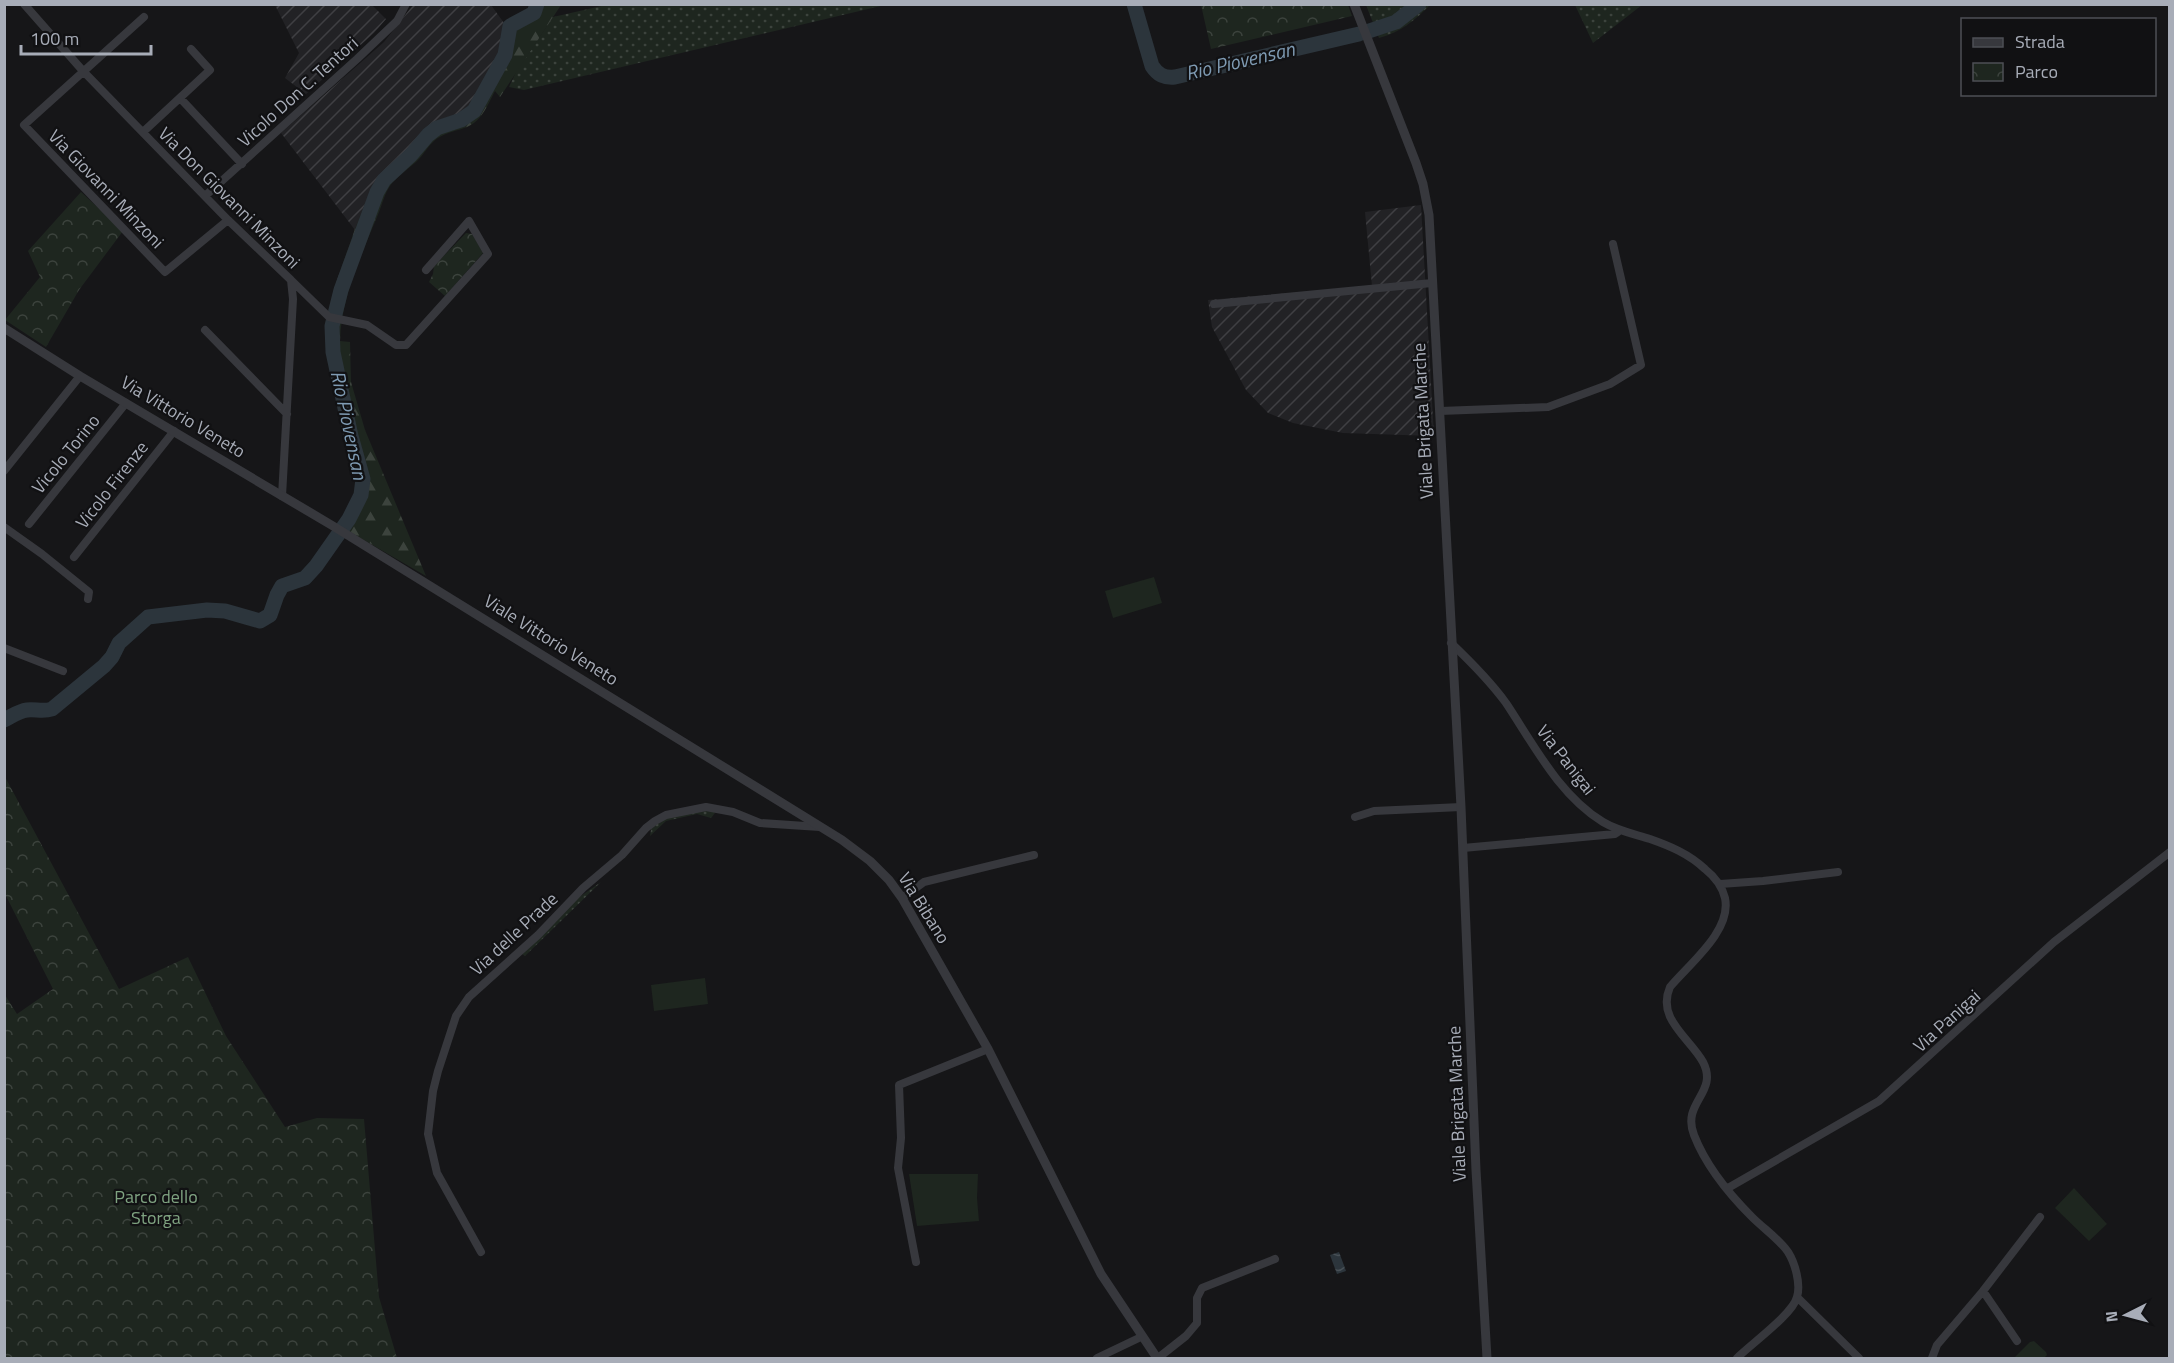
<svg xmlns="http://www.w3.org/2000/svg" width="2174" height="1363" font-family="'Titillium Web',sans-serif">
<style>
.industrial{fill:url(#industrial-furrows)}
.grass{fill:url(#grass-dots)}
.forest{fill:url(#forest-firs)}
.park{fill:url(#park-crowns)}
.pitch{fill:#1e261f}
.water{fill:url(#water-waves)}
.lines{fill:none;stroke-linecap:round;stroke-linejoin:round}
.river{stroke:#2c353c;stroke-width:15}
.minor{stroke:#37383d;stroke-width:8}
.tertiary{stroke:#37383d;stroke-width:9}
.labels{text-anchor:middle;stroke-width:4.5;stroke-linejoin:round;paint-order:stroke}
.street-label{font-size:18px;fill:#a8adb8;stroke:#111113}
.park-label{font-size:18px;fill:#7fa381;stroke:#111113}
.water-label{font-size:20px;font-style:italic;fill:#7f9bb3;stroke:#111113}
</style>
<defs>
<pattern id="industrial-furrows" width="10" height="10" patternUnits="userSpaceOnUse" patternTransform="scale(1.5)"><rect width="10" height="10" fill="#222225"/><path d="M-1 1l2-2M0 10L10 0M9 11l2-2" fill="none" stroke="#3f3f43"/></pattern>
<pattern id="grass-dots" width="8" height="8" patternUnits="userSpaceOnUse" patternTransform="scale(1.5)"><rect width="8" height="8" fill="#1e261f"/><path d="M2 2h.1M6 6h.1" fill="none" stroke="#3c433d" stroke-width="1.8" stroke-linecap="round"/></pattern>
<pattern id="forest-firs" width="22" height="20" patternUnits="userSpaceOnUse" patternTransform="scale(1.5)"><rect width="22" height="20" fill="#1e261f"/><path d="M5 1l3.5 6h-7zM16 11l3.5 6h-7z" fill="#3c433d"/></pattern>
<pattern id="park-crowns" width="20" height="18" patternUnits="userSpaceOnUse" patternTransform="scale(1.5)"><rect width="20" height="18" fill="#1e261f"/><path d="M2 6a3 3 0 1 1 6 0M12 15a3 3 0 1 1 6 0" fill="none" stroke="#3c433d"/></pattern>
<pattern id="water-waves" width="16" height="10" patternUnits="userSpaceOnUse" patternTransform="scale(1.5)"><rect width="16" height="10" fill="#2c353c"/><path d="M0 5q4-4 8 0t8 0" fill="none" stroke="#485056"/></pattern>
</defs>
<rect width="100%" height="100%" fill="#161618"/>
<path class="industrial" d="M275,5h97l14,14 -12,14 -68,61 -21,-16 14,-25z
M413,5h78l13,18 -5,32 -29,52 -12,8 -23,7 -12,9 -16,19 -27,25 -9,14 -16,41 -74,-97 103,-91z
M1421,205l13,231 -91,-3 -50,-10 -25,-10 -22,-23 -34,-63 -4,-27 164,-14 -7,-74z"/>
<path class="grass" d="M606,5h279l-361,85 -15,-3 7,-15 37,-55z
M1366,5h64c-15,15 -29,27 -51,33z
M1575,5h67l-49,38z
M710,808l5,5 -4,5 -14,-4 -31,7 -16,15 2,-12 32,-14z
M601,882l-76,74 -3,-2 40,-45z"/>
<path class="forest" d="M531,5h30l-61,92 -5,-6c-8,15 -14,32 -31,37 -11,4 -21,5 -30,13 -7,6 -11,15 -18,21 -8,7 -17,13 -24,21 -8,10 -10,23 -15,34 -16,38 -36,81 -37,124l10,1 1,40 14,48 61,146 -88,-51 16,-29 3,-16 -12,-41 -18,-82 -1,-30 8,-38 21,-60 16,-40 8,-14 28,-25 16,-19 12,-9 23,-7 12,-8 29,-52 6,-33 8,-6 15,-6z"/>
<path class="park" d="M1201,5h147l4,11 -141,33z
M81,192l42,39 -44,59 -33,57 -41,-27 35,-43 -12,-26z
M466,233l6,1 11,19 -38,43 -16,-14 4,-8 1,-8z
M4,775l115,214 69,-32 38,79 59,91 32,-9 47,1 15,178 18,61h-392v-363l12,19 36,-25 -48,-95z"/>
<path class="pitch" d="M1154,577l8,26 -49,15 -8,-27z
M705,978l3,26 -54,7 -3,-26z
M909,1174h69l-1,24 2,23 -62,5z
M2074,1188l33,36 -18,17 -34,-33z
M2034,1341l12,11 1,3 -3,3h-30l16,-16z"/>
<path class="water" d="M1339,1252l7,19 -9,3 -7,-19z"/>
<g class="lines">
<path class="river" d="M1134,4l18,62c6,9 12,12 23,11l184,-43
M1369,31l27,-9 23,-18
M4,720c8,-4 15,-9 23,-10 9,-1 16,2 25,-1l52,-43 8,-9 7,-14 29,-26 59,-7 18,1 35,10 10,-6 7,-20 5,-9 23,-8 11,-12 33,-47 12,-24 2,-16 -12,-43 -18,-84 -1,-26 9,-36 36,-98 7,-12 27,-25 17,-20 9,-7 24,-8 13,-9 31,-56 5,-29 24,-13 3,-9"/>
<path class="minor" d="M24,4l59,67 145,149 63,60 2,19 -11,197
M144,17l-120,108 141,147 63,-52
M180,98l62,66
M143,132l67,-62 -19,-21
M205,196l152,-137 40,-38 9,-17
M291,280l38,37 38,8 29,20h10l82,-91 -19,-33 -43,49
M1214,304l218,-21
M205,330l82,84
M1440,411l108,-4 62,-23 31,-19 -28,-121
M4,471l76,-95
M29,524l97,-121
M4,527l38,27 47,38 -1,7
M74,557l100,-126
M1451,643c20,19 39,38 55,60 28,42 53,92 97,119 15,9 31,12 47,17 20,7 39,15 55,30 10,8 17,17 20,29 7,33 -36,66 -55,89 -14,32 20,51 33,75 16,31 -22,40 -9,73 12,31 35,59 58,82 12,12 27,22 36,35 7,11 13,32 9,45 -4,17 -46,47 -60,61
M4,648l59,23
M1355,817l19,-6 87,-4
M1463,848l152,-14 3,-2
M1720,884l43,-3 75,-9
M902,898l22,-16 110,-27
M1728,1188l151,-87 175,-159 116,-90
M481,1252l-44,-79 -9,-39 5,-43 5,-20 18,-55 13,-19 69,-62 45,-47 39,-33 24,-27 9,-7 11,-6 40,-8 27,5 27,11 60,4
M916,1262l-18,-94 3,-30 -2,-53 89,-36
M1983,1291l34,50
M1797,1297l62,61
M1097,1358l44,-21
M1158,1358l28,-22 11,-13v-25l5,-10 73,-29
M1932,1358l5,-13 46,-54 57,-74"/>
<path class="tertiary" d="M1354,4l62,159 7,21 6,31 32,592 15,363 11,188
M4,328l76,48 253,150 509,314 28,21 19,19 13,18 86,151 113,225 56,84"/>
</g>
<g class="labels">
<g class="street-label">
<text transform="translate(298 92) rotate(-42)" y="6">Vicolo Don C. Tentori</text>
<text transform="translate(106 189) rotate(46)" y="6">Via Giovanni Minzoni</text>
<text transform="translate(229 198) rotate(45)" y="6">Via Don Giovanni Minzoni</text>
<text transform="translate(183 417) rotate(31)" y="6">Via Vittorio Veneto</text>
<text transform="translate(1423 421) rotate(-93)" y="6">Viale Brigata Marche</text>
<text transform="translate(66 454) rotate(-51)" y="6">Vicolo Torino</text>
<text transform="translate(112 485) rotate(-52)" y="6">Vicolo Firenze</text>
<text transform="translate(551 640) rotate(32)" y="6">Viale Vittorio Veneto</text>
<text transform="translate(1566 760) rotate(52)" y="6">Via Panigai</text>
<text transform="translate(924 908) rotate(58)" y="6">Via Bibano</text>
<text transform="translate(514 934) rotate(-43)" y="6">Via delle Prade</text>
<text transform="translate(1947 1021) rotate(-42)" y="6">Via Panigai</text>
<text transform="translate(1457 1104) rotate(-92)" y="6">Viale Brigata Marche</text>
</g>
<g class="park-label">
<text x="156" y="1203">Parco dello<tspan x="156" dy="21">Storga</tspan></text>
</g>
<g class="water-label">
<text transform="translate(1240 61) rotate(-13)" y="7">Rio Piovensan</text>
<text transform="translate(349 425) rotate(78)" y="7">Rio Piovensan</text>
</g>
</g>
<rect width="2174" height="1363" fill="none" stroke="#a8adb8" stroke-width="12"/>
<rect x="1961" y="18" width="195" height="78" fill="#111113" stroke="#4d4f55" stroke-width="1.5"/>
<rect x="1973" y="38" width="30" height="9" fill="#37383d" stroke="#4d4f55" stroke-width="1.5"/>
<text x="2015" y="48" font-size="18" fill="#a8adb8">Strada</text>
<rect x="1973" y="63" width="30" height="18" fill="url(#park-crowns)" stroke="#4d4f55" stroke-width="1.5"/>
<text x="2015" y="78" font-size="18" fill="#a8adb8">Parco</text>
<g transform="translate(2126 1315) rotate(264)" stroke="#111113" stroke-width="4.5" paint-order="stroke">
<path d="M0-4.5L10 22L0 15L-10 22Z" fill="#a8adb8"/>
<text y="-9" font-size="16" font-weight="bold" text-anchor="middle" fill="#a8adb8">N</text>
</g>
<path d="M21 45v9h130v-9" fill="none" stroke="#a8adb8" stroke-width="3"/>
<text x="30" y="45" font-size="18" fill="#a8adb8" stroke="#111113" stroke-width="4.5" paint-order="stroke">100 m</text>
</svg>
